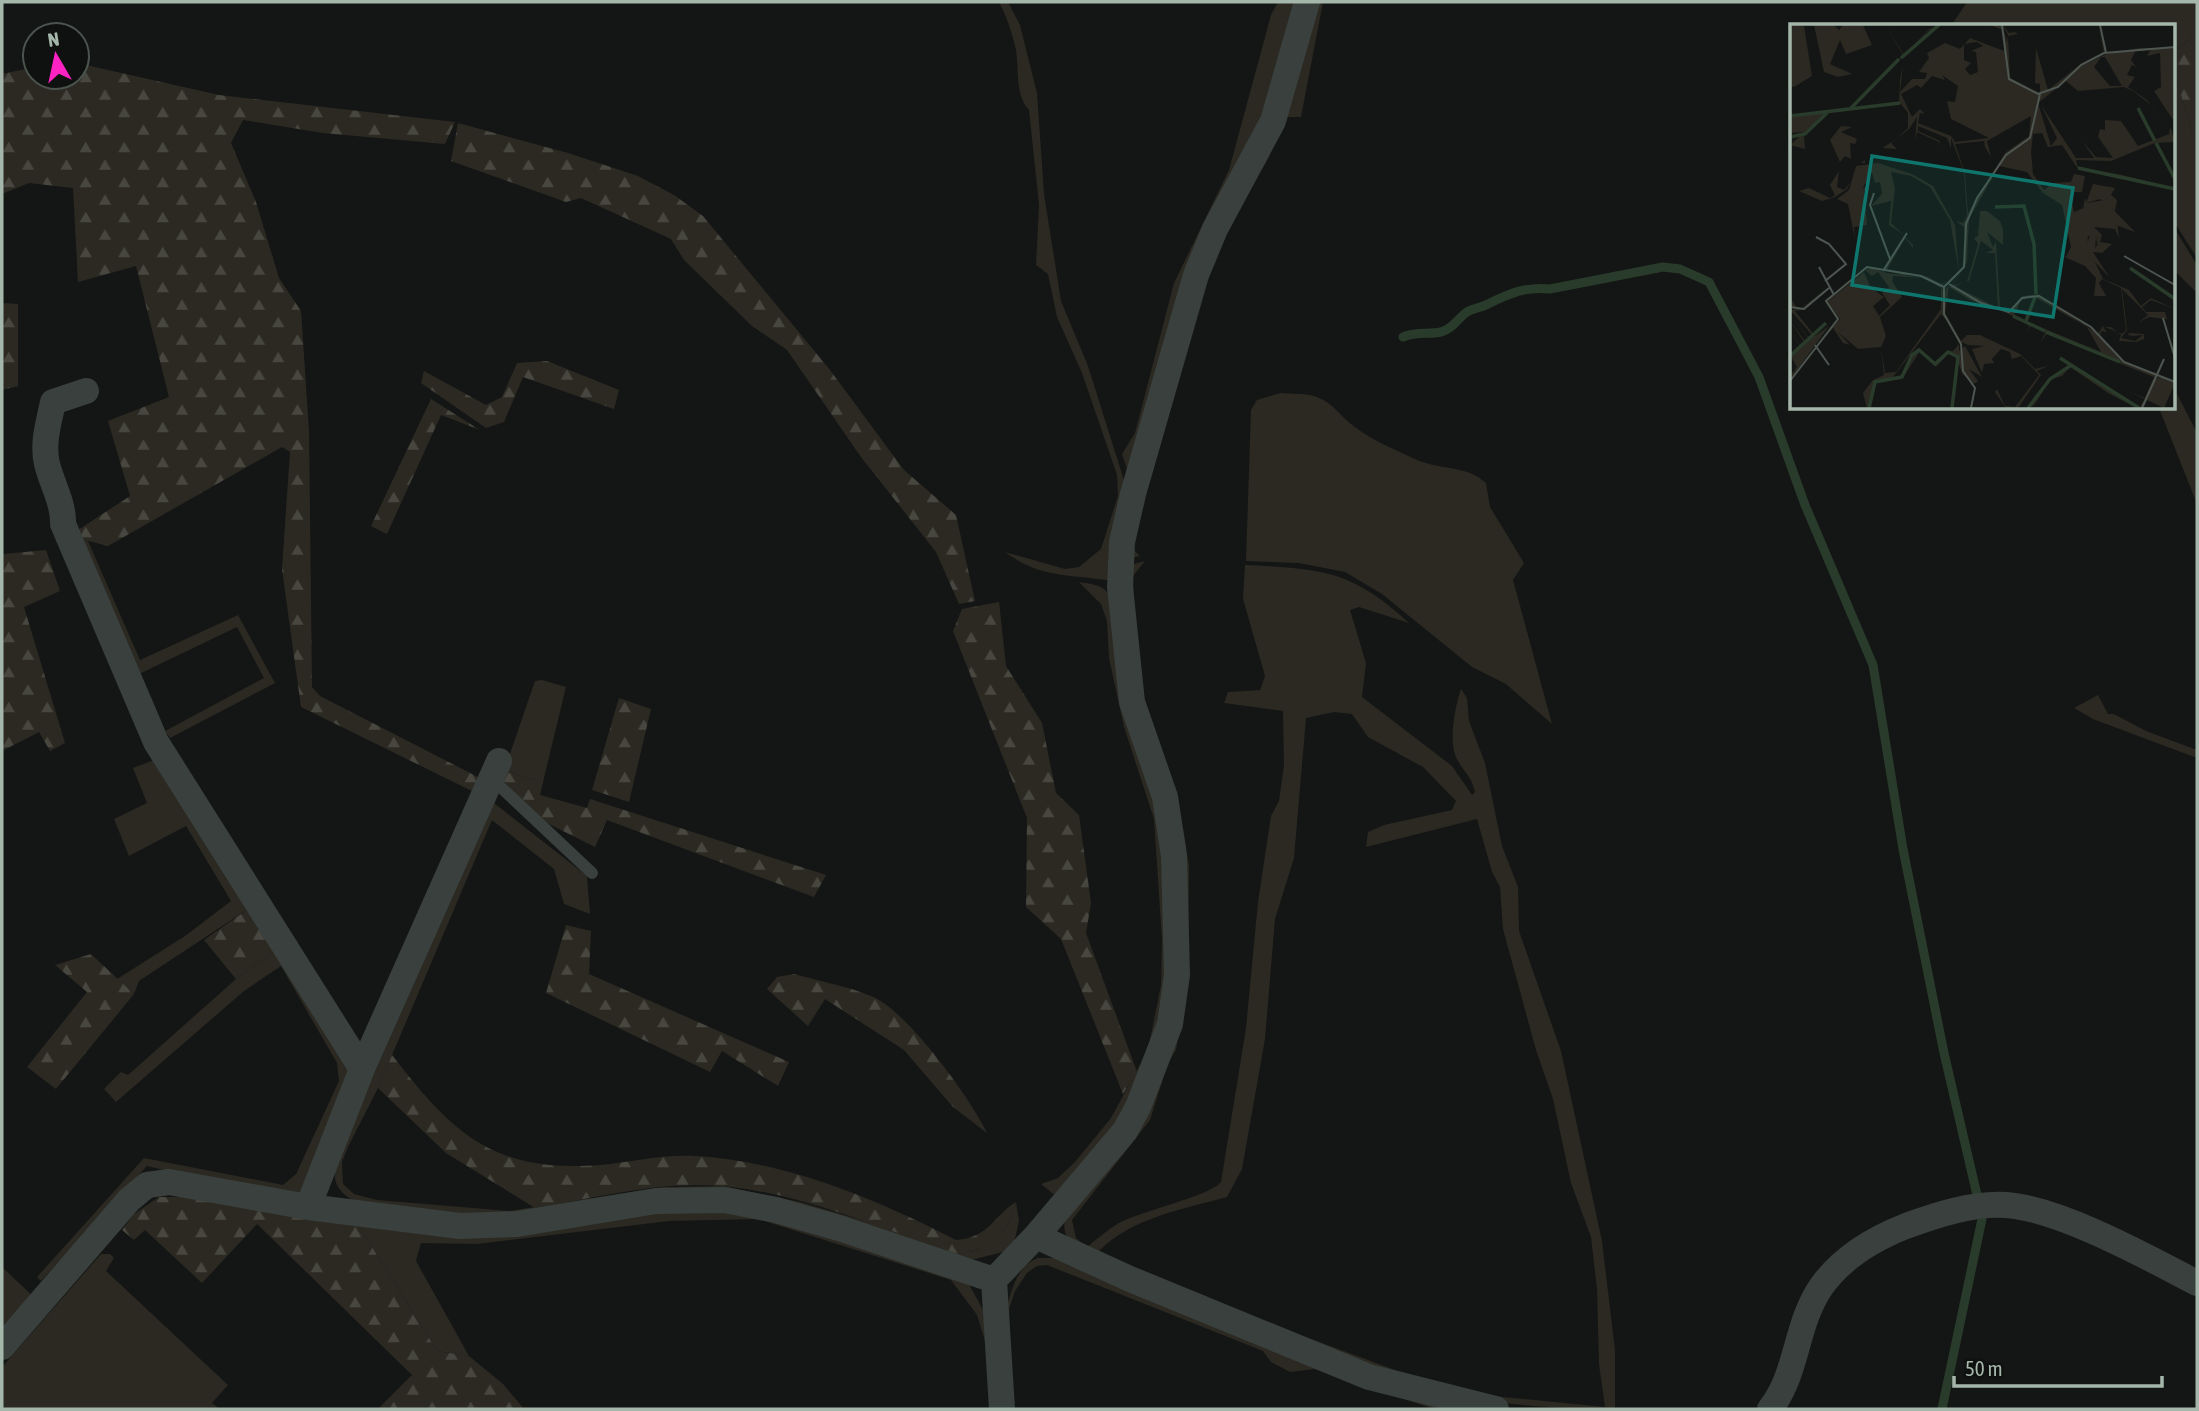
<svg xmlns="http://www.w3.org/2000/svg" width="2199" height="1411" font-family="'Asap Condensed',sans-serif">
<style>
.green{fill:#2b2922;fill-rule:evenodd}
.forest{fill:url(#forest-firs)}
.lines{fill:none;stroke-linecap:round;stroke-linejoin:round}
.stream{stroke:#293b2a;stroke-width:9}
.lane{stroke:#39403d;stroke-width:12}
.street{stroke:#39403d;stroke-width:26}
.inset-river{fill:none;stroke:#293b2a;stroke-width:3.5}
.inset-road{fill:none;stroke:#4e5651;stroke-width:2}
.view{fill:#0f766e;fill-opacity:0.15;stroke:#0f766e;stroke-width:3.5}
.inset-edge{fill:none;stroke:#a4b7aa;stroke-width:3.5}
</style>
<defs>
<pattern id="forest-firs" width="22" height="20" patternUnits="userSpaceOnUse" patternTransform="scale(1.75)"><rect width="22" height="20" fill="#2b2922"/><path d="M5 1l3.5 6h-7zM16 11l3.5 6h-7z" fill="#47463f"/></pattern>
</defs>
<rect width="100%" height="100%" fill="#141615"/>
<path class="green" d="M999,2h9l12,23 17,68 7,101 17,107 27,65 40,127 -14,88c-42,-7 -73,-2 -109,-29l60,17 14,-2 22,-18 17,-53 -1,-21 -35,-102 -25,-56 -9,-43 -12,-9 3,-60 -10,-95c-14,-15 -10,-40 -13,-60 -4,-17 -9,-33 -17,-48z
M1278,2h23l-169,482 -10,-30 13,-21 39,-150 55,-113 42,-155z
M1313,2h10l-22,115h-14l-19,42 -39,67 -23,57 -65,221 -8,45 7,7 -11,2 4,-35 68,-243 22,-54 55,-102z
M1967,2h230v32l-24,18v-26h-222z
M2173,69l24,78v111l-24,-38z
M2173,226l24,39v28l-24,-24z
M2173,386l24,47v71l-38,-96h14z
M1280,393c12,1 27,0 37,4 17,6 24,21 38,30 18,14 41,23 62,33 23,10 50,5 69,23l4,24 34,56 -11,17 39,144 -46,-40 -34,-17 -90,-73 -37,-22 -46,-9 -53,-2 5,-151 6,-10z
M77,538l11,3 52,119 98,-45 37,68 -105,55 -5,-7 99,-53 -27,-51 -102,49z
M1145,561l-12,15 5,114 35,92 11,52 5,32 -1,108 -12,76 -8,13 -18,57 -78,100 4,18 11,9c10,-8 20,-17 32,-24 22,-12 91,-27 102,-41l25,-154 12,-126 13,-86 8,-15 5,-36 -1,-54 -59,-8 4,-11 32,-2 5,-14 -22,-77 2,-34c74,3 108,5 164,58l-50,-16 -9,3 16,53 -4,34 90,69 20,29 3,-3c-4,-17 -11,-19 -18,-33 -9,-16 -2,-53 4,-70l6,9 2,23 16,42 17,83 16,41 1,44 42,120 41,190 13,109v58l7,1c-67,0 -135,-4 -200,-21 -81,-21 -160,-60 -237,-92 -36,-14 -71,-34 -108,-46 -9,-7 -16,-21 -11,-32 9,-21 33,-40 47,-58 30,-38 48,-82 60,-129 18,-70 15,-179 -5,-248 -10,-32 -26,-62 -33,-95 -8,-39 -6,-83 -8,-122zM1334,712l18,2 16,23 55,30 33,34 -4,9 -68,15 -16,7 -2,15 111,-28 15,53 8,15 3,42 33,121 17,49 18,84 20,54 6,52 2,75 6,43 -113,-11 -51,-9 -192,-71 -151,-64c33,-34 85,-43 129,-55l15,-28 23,-130 10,-120 19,-61 12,-140z
M1079,582c11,2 22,2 29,11 13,14 9,58 12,77 7,43 26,80 37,121 17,62 22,164 8,226 -15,67 -57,127 -100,178l-9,1 -15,-12 17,-6 17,-16 36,-44 37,-68 13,-65 1,-45 -8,-121 -30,-92 -15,-69 -2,-37 -6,-17z
M542,680l24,7 -23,95 -39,-11 31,-90z
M2098,695l10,19h6l32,17 51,19v8l-104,-39 -19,-11z
M159,758l92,149 -112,74 -5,13 -17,-15 68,-43 46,-35 -45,-75 -57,30 -15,-37 33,-16 -14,-35z
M494,803l93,73 3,38 -26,-10 -10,-35 -62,-49 -114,268 -30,59 -6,15 1,22 11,10 23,6 132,11 154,-24 59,-1 78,16 170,50c28,-9 39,-23 46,-50l3,19 -5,22 -11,9 -32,8 -173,-53 -316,10 -128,-16c-18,-10 -22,-21 -18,-41z
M277,949l74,122 -46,117 -7,6 -17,4 -134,-32 -106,115 -4,-4 107,-119 139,27 13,-11 43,-93 -2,-18 -56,-97 -37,25 -128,111 -12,-13 17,-17 7,3 108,-96z
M668,1208l66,1 220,65 16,12 19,35 -3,23 -9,-29 -26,-35 -193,-61 -89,2 -192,23 -56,-1 -5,18 53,95 -32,-5 -80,-128z
M101,1254h9l4,4 -8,13 122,114 -16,18 8,6h-218v-42z
M1037,1258h24l406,151h-33l-119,-40 -25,3 -19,-10 -8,-11 -216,-86 -10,1 -10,7 -12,18 -12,36c5,-23 9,-58 34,-69z
M2,1267l33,31 -33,37z"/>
<path class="forest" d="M2197,34v113l-24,-78v-17z
M77,63l142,32 236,27 -10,22 -122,-11 -80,-13 -12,23 25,59 23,76 22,33 8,120 3,256 8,9 158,81 -6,14 -171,-84 -19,-138 8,-117 -8,-5 -174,99 -31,-8 -2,-6 55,-36 -22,-75 61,-24 -33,-131 -58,16 -5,-94 -44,-5 -27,11v-120l33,-7v10h42z
M458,123l110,30 70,23 36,19 29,21 127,154 74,100 52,45 19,86 -16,3 -23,-52 -75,-95 -74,-107 -35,-24 -68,-66 -13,-21 -90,-41 -15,4 -115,-41z
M2,303l16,1v82l-16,4z
M547,361l72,29 -5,19 -91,-32 -19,45 -18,6 -65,-45 3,-12 62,34 16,-8 15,-34z
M431,399l49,31 -39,-15 -54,119 -16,-8z
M2,548l1,6 43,-4 14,41 -36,16 41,136 -15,8 -11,-19 -37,19z
M999,602l7,64 36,57 14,70 23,22 12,88 -5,30 51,139 -14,22 -62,-155 -35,-32 1,-89 -74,-187 9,-22z
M619,698l32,11 -22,93 -37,-12z
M504,771l39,11 -3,13 47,13 3,-9 236,76 -12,22 -207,-77 -12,27 -50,-25 -44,-43z
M251,907l26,42 -41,30 -32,-39z
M566,925l25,6 -2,43 200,88 -11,24 -56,-35 -12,21 -164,-79z
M91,954l43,40 -78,95 -29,-22 60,-75 -32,-27z
M794,974c25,7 53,12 77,22 36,14 99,102 116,137l-34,-26 -49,-57 -79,-51 -17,27 -41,-37 10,-12z
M392,1055c61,79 101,118 208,110 31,-3 63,-11 95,-9 90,5 181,43 261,84 34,-3 35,-22 60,-38 -8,32 -24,47 -58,52 -76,-25 -156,-61 -237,-68 -61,-5 -126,12 -186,22l-89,-55 -68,-65z
M159,1197h31l167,26 80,128 32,5 34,28 21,25h-146l34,-34 -155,-151 -55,59 -57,-53 -11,10 -12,-10 12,-16z"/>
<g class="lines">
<path class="stream" d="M1403,337c14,-6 25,-2 38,-5 12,-3 17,-14 26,-20 6,-4 14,-4 21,-8 20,-10 38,-18 62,-15l113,-22 17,2 29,13 50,95 46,128 68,160 30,184 41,204 33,142
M1942,1409l40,-190"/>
<path class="lane" d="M491,778l101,95"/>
<path class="street" d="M86,391l-33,11c-4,20 -11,41 -6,62 5,20 17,40 16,60l93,218 206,327
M308,1207l54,-138 137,-308
M1036,1236l94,43 239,98 127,32
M2,1347l127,-147 18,-15 22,-3 139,25 152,19 57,-2 139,-23 69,-1 51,10 63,18 155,52
M1002,1409l-8,-129 42,-44 89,-105 13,-24 32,-83 7,-49 -3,-119 -9,-59 -33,-95 -12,-115 2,-45 11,-48 63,-219 19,-46 58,-108 34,-119
M1770,1409c28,-35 25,-84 51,-122 21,-30 52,-48 85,-61 30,-11 67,-23 99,-21 54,3 144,53 192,78"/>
</g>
<g transform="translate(1790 24)">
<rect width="385" height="385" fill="#141615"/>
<path d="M150,1l-12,6 -75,77 46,-6 1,-22 3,-16 -3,28 12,-13h13l2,-6 -8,-1 10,-14 -2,-5 18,-10 15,6 10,-11 34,13 -1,-21 -13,-5h11l3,6 3,11 1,-7 -5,-10 6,8 6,-1 3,2 -10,2 2,42 30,15v-9l-5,-1 1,-35 12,42 34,-27 22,-11 -6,-27 7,27 -27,16 28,-14 33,-6h36l-2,72 -19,-29 7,-4 -1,-34 -13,3 4,-7 -15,1 -5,10 5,7 -4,-2 -5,10 8,2 -7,10 19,13 24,29 4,13 -18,1 18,38 -20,-38 -44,18 -35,-1 2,7 44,8 46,11 7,4 -97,-21 -16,-24 -14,2 -6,-14 -9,1 -2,18 2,22 11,16 9,-7 18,-1 3,-8 11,2 -3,16h-12l4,20 25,-10 18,18 2,18 -4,-9 -21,-2 8,8 -4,14 -2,-12 -8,-1 -1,9 16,34 26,11 12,16 10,-8 24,11 -24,-9 -9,7 4,5h19l2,7 8,-3 -9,3 -17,-2 -10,5 9,-7 -26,-26 5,41 -6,8 14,3 8,-6 -10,1 -5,-1 1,-2 15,1v5l-8,3 -17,-1 2,-6 -10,-8h-8l4,5 -5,-1 -3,5 -9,-10 -17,-7 18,9 33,34 32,13 -1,4 5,-2 15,6 -11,25 -17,-8 -3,7 4,1h-11l-29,-15 -38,-26 -8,9 -11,3 -17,26 -7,3 24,-31 18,-11 -9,-8 80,50 2,-5 -15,-7 15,7 3,-4 -16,-7 16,6 9,-21 -108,-43 -5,9 4,-11 -15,-6 -2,5 1,-6 -22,-12 -37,-13 -21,-13 -4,26 16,28 6,-6h13l40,19 15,15 13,-3 -11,5 4,4 -23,33h-12l-11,-16 2,-3 8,17 10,1 24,-32 -18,-19 -9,3 -2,-7 -9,-3 -9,10 2,4 -10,1 -2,9 -10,-24 12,-3 -16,-1 -9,-4v10l6,-5 17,31 -13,-8 9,12 -4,3 -12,-10 -4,-14 -5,48 4,-51 -8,-4 -13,14 -16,-16 -18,28 -26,3 -9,26 -4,-15 10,-13 11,-5 -3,-27 4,25 11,-1 45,-63v-21l-17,-10 -31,-2 -1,10 -5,-13 15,2 -15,-4 -2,-3 20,-31 8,8v3l-8,-10 -18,32 34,5 7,2 13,7 6,-3 -5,4 -24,-10h-14l21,3 16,8 3,7 3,-6 4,-1 26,15 -25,-16 11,-17 -11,13 -2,-2 12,-10 4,-19 -2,-23 -8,-6 7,2 4,-7 -3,-44 -13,-34v10l-4,-10 -29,-12v5l22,10 -2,7 1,-6 -22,-10 -2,9 2,-24 -8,12 -18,14 6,6 -14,-1 -3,3 -3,2 -12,7v3h-4l4,-3 15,-9 4,-4 12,-8 12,-11v-15l-7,-9 -72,9 -25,23 1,13 -15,-4 10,-9h-10l14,-4 -14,1v-17l60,-6 53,-55 -17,-29 18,29 25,-26zM187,18l6,4 -12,5 5,1 2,20 -8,3 -5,-6 6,-6 -7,-3v-16zM311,33h4l17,29h-12l-16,-19zM152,51l16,11 -3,16 -8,-1 4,18 38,19 -34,4 -4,-6 -33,-13 2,-10 5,1 -5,-5 -8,8 -11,-23 16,-9 4,3 11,-12 13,4zM276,57l12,10 46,-4 9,4 17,13 20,24 -1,6 -31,12 -17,-25 -16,-1v10l-5,-1 -2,8 15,21 -17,-1 -14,-16 12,17h-18l-35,-53 16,33 -6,8 -13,-43zM241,92l-2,20 -24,17 -37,60 -3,-40 -10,-29 29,-3 1,6 6,10 -4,-16zM209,142l28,6 16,21 19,12 9,42 -5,10 -15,-6 34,15 11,12 -2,18h12l-7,-13 3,-4 19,9 5,42 -4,4 -19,-8 -5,8 -60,-40 -15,2 -11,14 -12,-2 -4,-67 -3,6 -6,-15 16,13v-16l-3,-8 -13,-10h-7l-2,25 -4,2 4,6 -11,38 -14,3 14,-23 2,-43zM191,217l12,9 -8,3h10l3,55 -43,-22 14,-5zM243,272l54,31 14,25 -87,-36 7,-16zM151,290l13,15 5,15 -6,7h-6l-11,13 -19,-14 -14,25 -10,2zM51,102l11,1 -11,5 16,7 -2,5 -5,-1 1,16 -6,-3 -5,6 -10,-22zM49,147l-2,16 7,3 6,-7 -3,6 -12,8 -13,4 -23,-10 10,-3 21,10 5,-3 -5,-10zM303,160l22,4 -4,7 6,5 -2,11 -15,-12 -14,4zM74,248l7,16 13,9 -11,9 7,11 -9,-10 -32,26 11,12 -7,-2 -10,-15 -16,18 23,-27 -13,-17zM37,264l-7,7 -14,12 -3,1 -5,1h8l23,-20 -23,20 -11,2 20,25 14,-10 -39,54v-11l3,4 4,-6 -7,-12 10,-9 -10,-15 10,14 4,-3 -14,-21 15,20 3,-3 -18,-24 18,23 4,-2 -22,-25 8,-1 -8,-3v-9l7,11h5z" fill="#2b2922" fill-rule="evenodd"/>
<path d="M88,139l34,11 21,12 22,39 4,47 -9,-52 -20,-33 -19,-11 -20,-4 4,17 -4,34 13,12 -15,-10 2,-24 -20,5 11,-12 -2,-12 -5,1 -3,-10 -10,16 7,-5 -5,8 3,33 -13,2 1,12 -7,-35 -11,-5 12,-9 7,-24zM295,174l2,5 17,-3 31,32 -19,-7 -15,-21 -18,5zM301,210l5,3 -1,11 5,-6 12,2 -10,9 -9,-1 17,26 -19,-20 -5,-14zM82,244l15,5 15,24 -22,20 6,19 -5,11 -23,2 -19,-16 32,-27 8,10 11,-11 -8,-12 7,-6 -11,-15 -6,4 -7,-6z" fill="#2b2922"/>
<path d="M0,1l14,1 8,50 -18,11 -4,-1zM24,1h20l5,5 4,-5h20l9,20 -26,9 -6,-14 -10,24 22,10 -14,3 -14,-5z" fill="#2b2922"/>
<path class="inset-river" d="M111,34l38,-33M61,84l48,-49M348,84l17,33M0,92l110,-13M0,113l15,-3 22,-21M366,119l19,36M288,144l97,21M205,183l29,-1 10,38 2,50M340,244l45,31M223,292l32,15M236,297l9,-24M256,308l74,30M0,332l36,-33M270,334l79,50M79,384l6,-26 27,-5 10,-22 7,-5 16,14 13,-12 10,5 -6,51M238,384l22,-29 20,-13"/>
<path class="inset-road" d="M212,1l7,54 29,15 20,-7 23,-22 23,-12 71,-6M310,1l6,28M84,169l-4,12 20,54M26,213l13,7 17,20 -21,17M334,232l51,29M29,243l15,28M93,247l24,-38M159,260l32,19 28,9 13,-14 17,-2 52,31 33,35 51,20M0,283l14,2 25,-21M373,294l12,40M25,321l14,20M0,357l48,-62 -12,-18 41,-34 54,9 23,11M181,384l4,-20 -12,-17 -2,-27 -17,-30v-27l20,-20 2,-43 11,-26 29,-43 24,-17 10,-44M352,384l22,-49"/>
<path class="view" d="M82,132l201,32 -20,129 -201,-32z"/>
<rect width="385" height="385" class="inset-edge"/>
</g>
<rect width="2199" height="1411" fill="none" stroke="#a4b7aa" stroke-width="7"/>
<g transform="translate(56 56) rotate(351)"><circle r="33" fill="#0f1110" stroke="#4b534e" stroke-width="2"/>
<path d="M0-5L12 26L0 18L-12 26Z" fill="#ff23c3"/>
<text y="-10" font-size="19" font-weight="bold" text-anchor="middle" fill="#a4b7aa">N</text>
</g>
<path d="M1954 1376v10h208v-10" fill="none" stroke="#a4b7aa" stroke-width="3.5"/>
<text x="1965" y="1376" font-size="21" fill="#a4b7aa" stroke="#0f1110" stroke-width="5" paint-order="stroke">50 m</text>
</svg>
